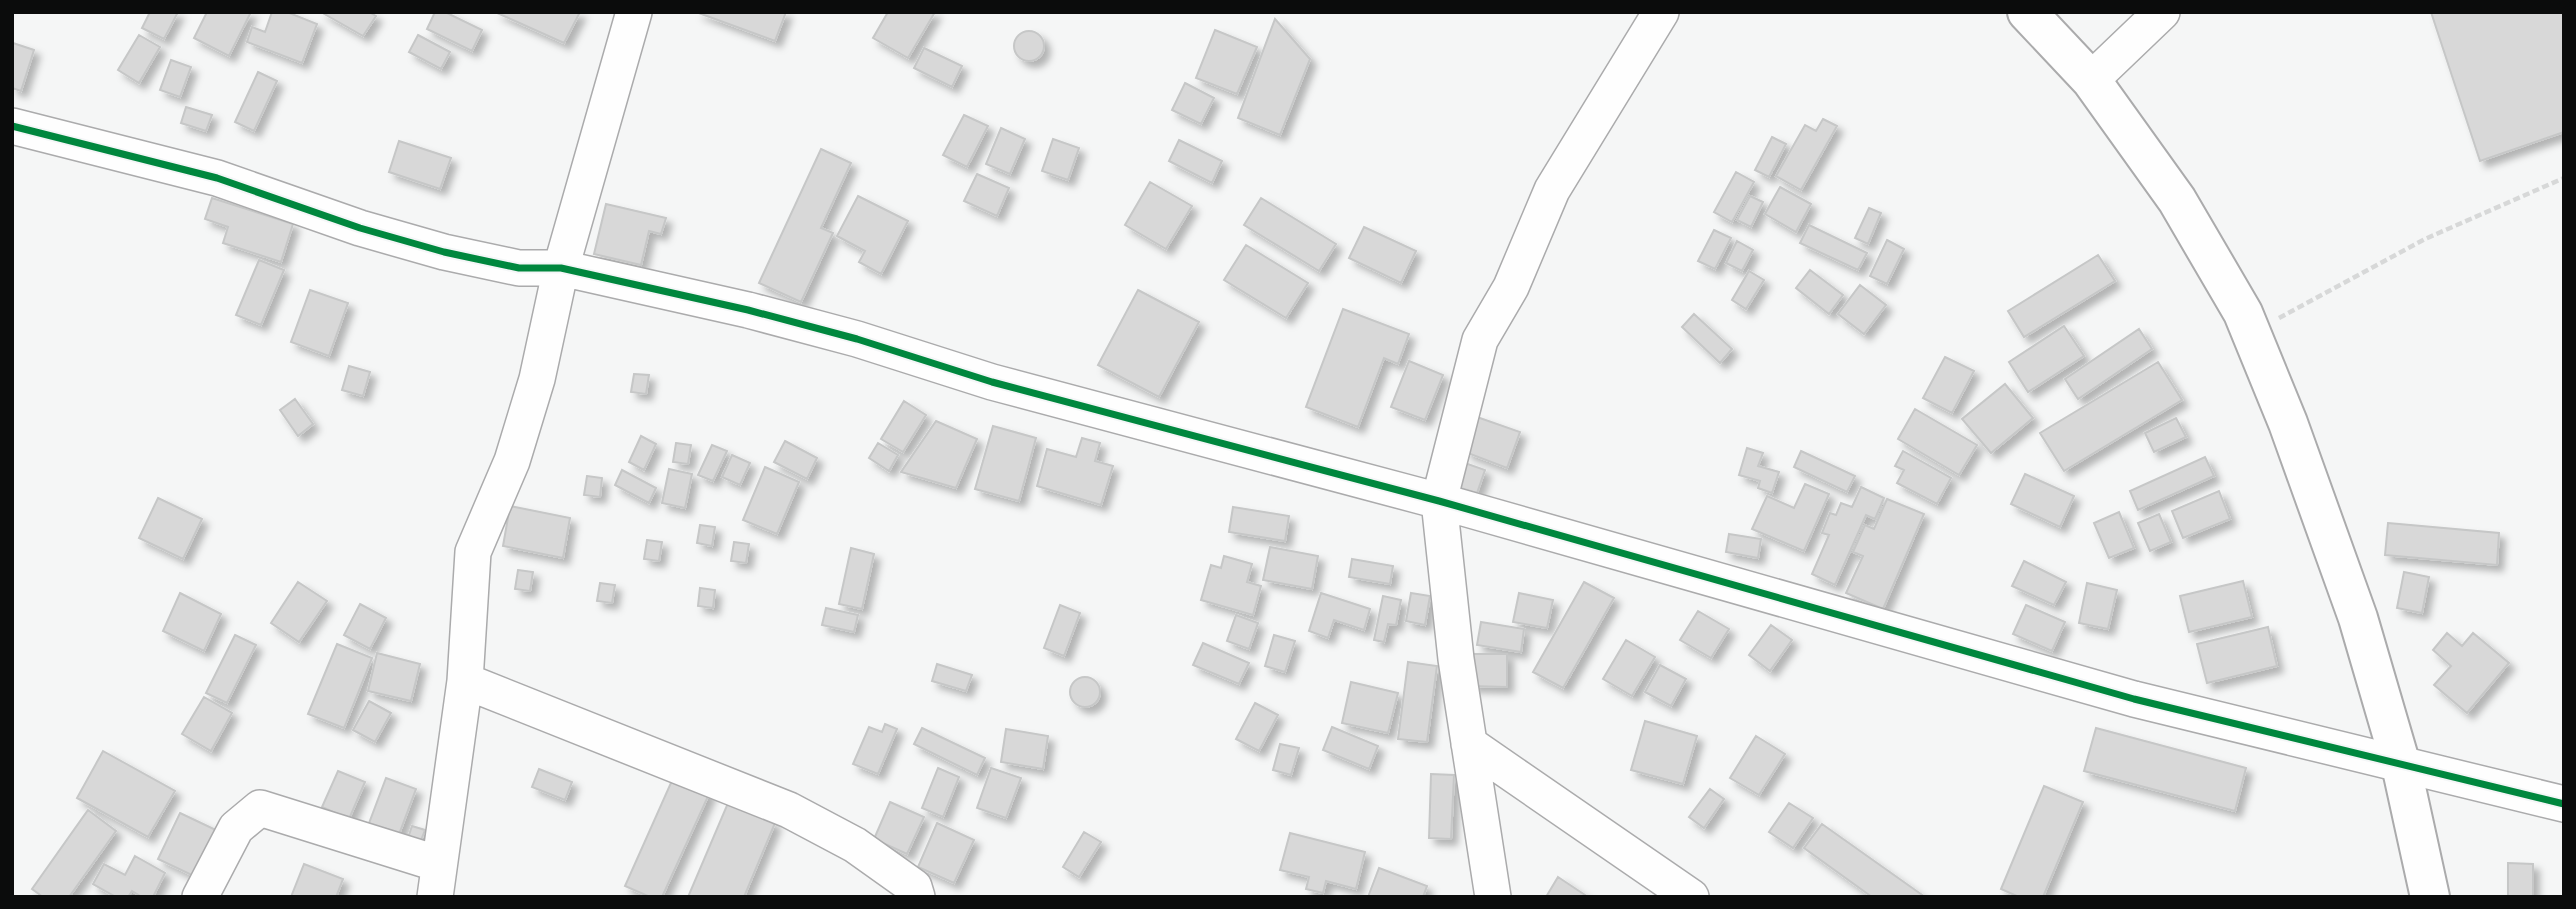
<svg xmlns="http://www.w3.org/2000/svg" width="2576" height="909" font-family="Roboto,sans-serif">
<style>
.building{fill:#d8d8d8;stroke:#c6c7c7;stroke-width:2;filter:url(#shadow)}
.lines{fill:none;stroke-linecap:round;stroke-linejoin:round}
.minor-casing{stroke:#ababac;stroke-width:38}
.primary-casing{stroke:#ababac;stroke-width:42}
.path{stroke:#d7d8d8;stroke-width:4.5;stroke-dasharray:7 3.5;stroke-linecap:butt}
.minor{stroke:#fefefe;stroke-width:35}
.primary{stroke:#fefefe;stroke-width:38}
.cycleway-casing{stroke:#f4f6f7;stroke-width:11}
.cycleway{stroke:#00873e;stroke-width:7}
</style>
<defs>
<filter id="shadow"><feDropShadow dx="6" dy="6" stdDeviation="3.5" flood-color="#0004"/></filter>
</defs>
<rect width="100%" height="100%" fill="#f5f6f6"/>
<path class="building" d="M150,12h28l-14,27 -22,-11z
M207,12h44l-22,44 -35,-18z
M272,12h15l30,12 -15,39 -55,-21 5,-15 13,5z
M321,12h48l7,4 -13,20z
M435,12h10l37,18 -10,21 -45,-22z
M495,12h85l-16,31z
M696,12h90l-11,29z
M888,12h47l-27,46 -35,-20z
M2431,12h133v120l-84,29z
M1275,19l35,40 -30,76 -42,-17z
M1215,30l42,17 -20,47 -41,-16z
M1014 46a15 15 0 1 1 30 0a15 15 0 1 1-30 0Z
M139,35l21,12 -21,36 -21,-13z
M418,35l32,17 -9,17 -32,-17z
M13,43l21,7 -13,41 -9,-3z
M924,48l38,18 -10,21 -38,-19z
M171,60l20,7 -11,30 -20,-7z
M258,72l19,9 -23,50 -19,-9z
M1185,83l29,15 -13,26 -29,-14z
M186,107l26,8 -6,16 -25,-8z
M964,115l24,11 -21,41 -24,-12z
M1823,119l14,7 -36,64 -25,-14 29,-51 11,6z
M1001,128l24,11 -15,35 -24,-10z
M1772,137l14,7 -17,33 -14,-7z
M1053,139l26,9 -11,32 -26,-9z
M1179,140l43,21 -10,22 -43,-22z
M399,141l52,17 -11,31 -51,-17z
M821,149l30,14 -30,65 12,5 -32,69 -42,-19z
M1736,172l18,10 -22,40 -18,-10z
M977,174l32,14 -12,28 -33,-15z
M1150,182l42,24 -26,43 -41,-24z
M1780,187l31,17 -15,28 -31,-18z
M858,196l50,25 -27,53 -22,-12 6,-11 -28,-15z
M1750,196l13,6 -12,25 -14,-7z
M212,198l81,26 -12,38 -58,-19 5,-16 -23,-8z
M1261,198l75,46 -17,27 -75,-46z
M606,204l60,14 -5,16 -12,-3 -8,34 -47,-11z
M1869,208l12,5 -13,31 -13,-6z
M1809,225l58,28 -9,17 -58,-27z
M1364,227l52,24 -15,32 -52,-25z
M1714,230l17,8 -16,31 -17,-8z
M1887,240l17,9 -17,35 -17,-8z
M1737,241l16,9 -11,21 -16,-8z
M1246,245l62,38 -22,35 -62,-38z
M2098,255l17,26 -91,56 -16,-26z
M259,260l25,10 -23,55 -25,-10z
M1810,270l33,25 -14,19 -33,-26z
M1749,271l15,9 -18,29 -14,-9z
M1860,285l26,20 -22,29 -26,-20z
M310,290l38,13 -19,53 -38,-14z
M1138,290l61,32 -40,75 -61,-32z
M1343,309l66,25 -11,30 -14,-6 -26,69 -52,-20z
M1694,314l38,35 -12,14 -38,-36z
M2064,326l20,30 -56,36 -19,-30z
M2139,329l13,20 -74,50 -13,-20z
M1945,357l29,14 -22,42 -29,-15z
M1409,361l34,14 -18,45 -34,-13z
M2158,362l24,38 -118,71 -24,-38z
M349,366l21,6 -7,24 -21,-6z
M634,374l15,1 -3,19 -15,-2z
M2005,384l28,34 -42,35 -29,-34z
M295,399l18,25 -15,12 -18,-26z
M904,401l22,14 -23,37 -22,-13z
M1915,409l62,36 -18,30 -61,-36z
M1477,417l43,15 -13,36 -42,-16z
M2176,418l10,19 -32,15 -9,-19z
M936,421l41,18 -21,49 -55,-16z
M993,426l43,12 -17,63 -44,-12z
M641,436l15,8 -12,26 -15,-8z
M1082,438l18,5 -5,18 18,5 -12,39 -64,-19 10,-37 29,8z
M785,441l32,17 -10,21 -33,-17z
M676,443l15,2 -3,19 -15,-2z
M878,443l20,12 -9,16 -20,-13z
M712,445l15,6 -14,30 -15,-6z
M1747,448l16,5 -5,13 21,6 -7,21 -14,-5 2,-7 -21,-6z
M1801,451l54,25 -8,16 -53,-25z
M1903,451l48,27 -14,26 -40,-21 7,-13 -9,-4z
M732,455l18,8 -10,22 -18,-8z
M2205,457l9,19 -76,34 -8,-19z
M1462,462l23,8 -8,23 -23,-7z
M765,467l34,15 -22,52 -34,-14z
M669,469l23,5 -7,34 -23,-5z
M622,470l34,18 -7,15 -34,-18z
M2025,474l49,22 -14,31 -49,-23z
M587,476l15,2 -2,19 -16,-2z
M1805,484l24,10 -25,57 -52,-22 15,-33 27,12z
M1861,487l23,11 -9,21 -9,-4 -31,70 -23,-11 17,-39 -7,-2 8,-20 6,2 5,-12 11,4z
M2219,491l11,28 -47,19 -11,-27z
M158,498l44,21 -19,40 -44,-21z
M1887,499l37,15 -41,95 -37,-16 17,-37 -10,-4 12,-27 9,4z
M510,506l60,12 -7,40 -60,-12z
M1233,507l56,9 -4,25 -56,-9z
M2119,512l15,36 -25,10 -15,-35z
M2159,514l12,28 -21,9 -12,-28z
M2388,523l111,10 -2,32 -112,-10z
M700,525l15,2 -3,19 -15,-3z
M1729,534l32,5 -3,19 -32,-6z
M647,540l15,2 -3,19 -15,-2z
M734,542l15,2 -3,19 -15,-2z
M1270,547l48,9 -6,33 -49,-9z
M851,548l23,6 -12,55 -23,-5z
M1224,556l28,8 -5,18 14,4 -8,29 -52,-15 10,-35 10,3z
M1352,559l41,7 -3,18 -41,-7z
M2024,561l42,21 -12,23 -42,-19z
M518,570l15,2 -3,19 -15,-2z
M2404,572l25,5 -7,36 -25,-5z
M2243,581l9,36 -63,15 -9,-36z
M298,582l29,19 -28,41 -28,-19z
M1584,582l30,16 -51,90 -30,-16z
M600,583l15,2 -3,18 -15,-2z
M2087,583l30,7 -9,39 -29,-6z
M700,588l15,2 -2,18 -15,-2z
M180,593l41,21 -17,37 -41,-20z
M1321,593l49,16 -6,21 -30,-10 -6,18 -19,-7z
M1411,593l19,3 -5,29 -19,-4z
M1519,593l34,7 -6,28 -34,-6z
M1383,596l18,4 -5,25 -8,-1 -4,18 -10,-2z
M360,604l26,14 -16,31 -26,-14z
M1060,605l20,8 -16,43 -20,-8z
M2026,605l39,17 -13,29 -39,-17z
M826,608l32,7 -4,17 -32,-7z
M1698,611l31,18 -18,29 -31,-18z
M1236,615l22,8 -9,26 -22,-8z
M1481,622l43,7 -3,23 -44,-7z
M1771,625l21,15 -22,31 -21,-16z
M2268,627l9,39 -70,17 -10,-39z
M2447,633l15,13 11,-13 36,30 -42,50 -33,-28 17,-19 -18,-16z
M235,635l21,10 -29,58 -21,-10z
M1274,635l21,6 -10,31 -20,-6z
M1626,640l29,17 -23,39 -29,-17z
M1203,643l46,20 -10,21 -46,-19z
M337,644l35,14 -28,70 -36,-14z
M377,653l43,11 -9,37 -43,-10z
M1470,654h37v33l-37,-1z
M1408,662l29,4 -10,76 -29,-3z
M937,664l35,11 -6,16 -34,-10z
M1660,665l26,14 -15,27 -26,-14z
M1070 692a15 15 0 1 1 30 0a15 15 0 1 1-30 0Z
M1351,682l47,11 -10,40 -46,-10z
M204,697l28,16 -21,38 -29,-17z
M369,701l22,12 -16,29 -22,-12z
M1255,703l23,12 -19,36 -23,-12z
M1645,721l52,15 -14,48 -52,-14z
M885,724l12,5 -19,45 -25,-10 16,-37 13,5z
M1332,727l46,19 -9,23 -46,-19z
M922,728l63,30 -8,17 -63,-31z
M2096,728l150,40 -11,43 -151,-40z
M1006,729l42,7 -5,33 -42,-7z
M1756,736l29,18 -26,41 -29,-17z
M1280,744l19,4 -8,27 -18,-5z
M103,751l72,40 -27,46 -71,-39z
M938,768l21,9 -16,40 -21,-9z
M991,768l30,10 -15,40 -29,-10z
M539,769l33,13 -7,18 -33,-13z
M338,771l27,11 -16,37 -27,-12z
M1431,774l23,1 -3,64 -22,-1z
M674,776l36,16 -48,105h-12l-25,-11z
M386,778l30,11 -18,48 -30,-11z
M2044,786l39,16 -40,95h-24l-18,-8z
M1710,789l14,10 -20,29 -15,-11z
M890,802l34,15 -17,37 -33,-15z
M728,803l47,20 -31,74h-56z
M1789,803l24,15 -20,30 -24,-16z
M88,810l28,21 -47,66h-26l-11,-8z
M180,813l38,18 -22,46 -38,-18z
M937,823l37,17 -20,43 -36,-16z
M1822,824l103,73h-53l-68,-49z
M412,826l13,4 -6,15 -12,-4z
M1084,832l17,10 -22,35 -16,-10z
M1290,833l75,19 -9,37 -30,-8 -3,12 -17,-4 3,-12 -29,-7z
M135,856l30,17 -12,24h-11l-10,-6 -4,6h-12l-23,-13 11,-20 21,11z
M2508,863l25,1v33h-25z
M304,864l39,15 -7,18h-45z
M1379,868l48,18 -4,11h-55z
M1558,877l30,20h-42z"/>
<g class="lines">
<g class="minor-casing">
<path id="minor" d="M2091,80l71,-68
M12,126l205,52 143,50 84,24 75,16h42l187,42 109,29 135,43 447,119 695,198 430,105
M465,681l324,129 66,35 59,42 3,10
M1469,744l222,153
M200,897l36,-69 24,-20 179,56
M435,897l30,-216 8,-129 39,-91 25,-82 24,-111 73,-256
M1493,897l-37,-238 -17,-158 41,-161 31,-53 41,-97 109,-178"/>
</g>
<g class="primary-casing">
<path id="primary" d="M2027,12l64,68 86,120 66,113 45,110 70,195 43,147 29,132"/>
</g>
<path class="path" d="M2279,318l146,-79 139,-61"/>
<use href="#minor" class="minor"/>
<use href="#primary" class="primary"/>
<g class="cycleway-casing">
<path id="cycleway" d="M12,126l205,52 143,50 84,24 75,16h42l187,42 109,29 135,43 447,119 695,198 430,105"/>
</g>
<use href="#cycleway" class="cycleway"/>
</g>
<rect width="2576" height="909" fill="none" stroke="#0b0c0c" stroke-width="28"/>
</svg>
